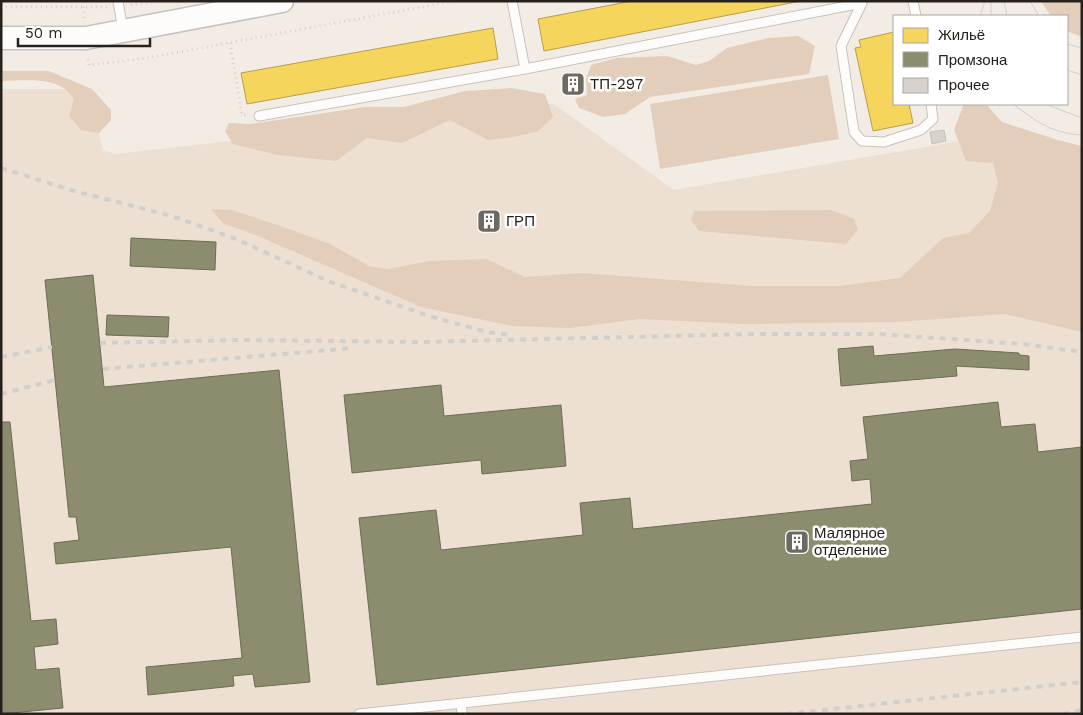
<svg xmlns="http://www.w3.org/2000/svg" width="1083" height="715" font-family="'Work Sans',sans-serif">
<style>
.built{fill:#eddfd2}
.green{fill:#e3cebb}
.homes{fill:#f6d55c;stroke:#b89f49}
.industry{fill:#8c8c6e;stroke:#6d6c55}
.building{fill:#d8d2cd;stroke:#c8c2bd}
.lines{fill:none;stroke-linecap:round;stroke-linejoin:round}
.lane-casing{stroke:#c8c2bd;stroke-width:11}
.secondary-casing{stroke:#c8c2bd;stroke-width:25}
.path{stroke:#d4d2d1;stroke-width:3;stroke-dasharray:1 4;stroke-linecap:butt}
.lane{stroke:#fdfcfb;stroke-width:9}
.secondary{stroke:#fdfcfb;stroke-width:22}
.tram{stroke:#d2d0cd;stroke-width:1}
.rail{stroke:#d2d0cd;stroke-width:4;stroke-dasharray:6 6;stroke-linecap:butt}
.labels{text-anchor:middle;stroke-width:5;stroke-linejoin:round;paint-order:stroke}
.poi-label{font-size:15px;fill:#26211c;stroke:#fff;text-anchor:start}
</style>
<rect width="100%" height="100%" fill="#f3ece5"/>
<path class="built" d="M1,89h66l25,9 11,52 13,4 438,-50 120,86 321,-55 87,28v551h-1081z"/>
<path class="green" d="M1041,1h41v36l-15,-6v-15h-16z
M798,36l17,10 -6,28 -159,23 -25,17 -22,3 -24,-9 -4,-9 12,-4 -1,-16 5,-14 25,-7 51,-2 29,9 13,-4 18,-13 41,-10z
M1,71h48l43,18 19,21v10l-12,13 -18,-3 -12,-14 5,-17c-14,-24 -49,-18 -73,-18z
M828,75l11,64 -179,30 -10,-65z
M512,88l33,6 8,23 -15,14 -24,6 -26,3 -38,-20 -48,23 -35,-5 -31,23 -58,-6 -45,-11 -8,-13 4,-8 21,1 115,-17h39l61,-16z
M964,104h22l16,18 56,18 24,6v186l-77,-18 -108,8 -152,2 -106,-5 -69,9 -57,-2 -92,-19 -163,-71 -35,-13 -12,-14 21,1 60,20 38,14 39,22 19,3 42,-8 57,-2 38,18 57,-4 170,13h88l60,-8 43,-40 26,-5 21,-22 8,-28 -5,-20 -27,-2 -12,-31z
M831,210l23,9 4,11 -12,14 -147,-13 -8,-11 3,-9z"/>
<path class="homes" d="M632,1h169l-257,50 -6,-32z
M493,28l5,31 -251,45 -6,-31z
M894,32v72h15l4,19 -40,8 -18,-83 6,-1 -2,-7z
M582,74l2,16 -19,3 -3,-15z"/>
<path class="industry" d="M482,214l15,1 -1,12 -15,-1z
M131,238l85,4 -1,28 -85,-4z
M93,275l11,112 175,-17 31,312 -55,5 -2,-13 -20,2 1,10 -86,9 -2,-28 96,-9 -11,-111 -175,17 -2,-21 25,-3 -3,-23h-7l-24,-237z
M107,315l62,2 -1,20 -62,-2z
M873,346l1,10 81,-7 64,4v2l10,1v14l-73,-4 1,10 -116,10 -3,-37z
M441,385l3,31 117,-11 5,61 -84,8 -1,-14 -129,13 -8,-78z
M998,402l3,25 34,-3 3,28 44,-5v162l-705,76 -18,-167 77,-8 5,40 142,-15 -3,-32 50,-5 3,31 239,-25 -2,-25 -18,2 -2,-20 18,-2 -5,-42z
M1,422h9l21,199 25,-2 2,25 -24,3 2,23 23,-2 4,40 -62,6z"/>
<path class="building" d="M944,130l2,11 -14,3 -2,-12z"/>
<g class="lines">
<g class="lane-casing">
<path id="lane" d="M118,1l5,30
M512,1l13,68
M913,1l3,15
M862,3l-21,43 13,86 8,9 22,1 37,-12 12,-11 -2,-15
M259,116l266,-47 337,-66v-2
M461,703l1,11
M359,714l723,-77"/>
</g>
<g class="secondary-casing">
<path id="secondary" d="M1,38h85l196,-37"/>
</g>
<path class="path" d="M131,5l24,-4
M1,7h106
M83,7l1,12
M230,43l12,72h7
M88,59l1,6 58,-7 307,-57"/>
<use href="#lane" class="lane"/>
<use href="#secondary" class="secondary"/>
<path class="tram" d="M1004,1l3,15
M1030,1l9,15
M980,16l5,-15
M991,16v-15
M1067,44l15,4
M1067,70l15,5
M1013,104c24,18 38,29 69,31
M1045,104l37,14"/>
<path class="rail" d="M1,168l73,23 98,25 64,23 92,42 101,35 58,16 25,3
M100,343l139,-3 180,2 335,-8h123l146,10 59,8
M1,357l51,-10
M103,369l251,-21
M1,394l54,-14
M786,714l296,-32
M1063,714l19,-4"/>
</g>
<defs>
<g id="building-square" transform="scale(1.25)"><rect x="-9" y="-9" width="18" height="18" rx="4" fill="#6e6862" stroke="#fff"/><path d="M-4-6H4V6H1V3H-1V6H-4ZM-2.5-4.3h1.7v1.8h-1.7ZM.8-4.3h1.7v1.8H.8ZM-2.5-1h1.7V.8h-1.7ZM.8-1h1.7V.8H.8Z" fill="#fff"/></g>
</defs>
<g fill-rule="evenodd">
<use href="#building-square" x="573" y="84"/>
<use href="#building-square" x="489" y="221"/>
<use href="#building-square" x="797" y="542"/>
</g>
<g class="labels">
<g class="poi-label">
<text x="590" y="89">ТП-297</text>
<text x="506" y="226">ГРП</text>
<text x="814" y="538">Малярное<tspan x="814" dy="17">отделение</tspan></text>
</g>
</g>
<rect width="1083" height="715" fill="none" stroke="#26211c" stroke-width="5"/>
<rect x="893" y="15" width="175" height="90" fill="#ffffff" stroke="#a8a6a4"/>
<rect x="903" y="28" width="25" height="15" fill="#f6d55c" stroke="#a8a6a4"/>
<text x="938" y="40" font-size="15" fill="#26211c">Жильё</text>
<rect x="903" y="52" width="25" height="15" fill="#8c8c6e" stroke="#a8a6a4"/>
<text x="938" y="65" font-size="15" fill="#26211c">Промзона</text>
<rect x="903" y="78" width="25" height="15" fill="#d8d2cd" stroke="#a8a6a4"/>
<text x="938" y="90" font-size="15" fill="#26211c">Прочее</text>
<path d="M18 38v8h132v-8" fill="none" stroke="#26211c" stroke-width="2.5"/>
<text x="25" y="38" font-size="15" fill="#26211c" stroke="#ffffff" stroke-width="4" paint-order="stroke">50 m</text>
</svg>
